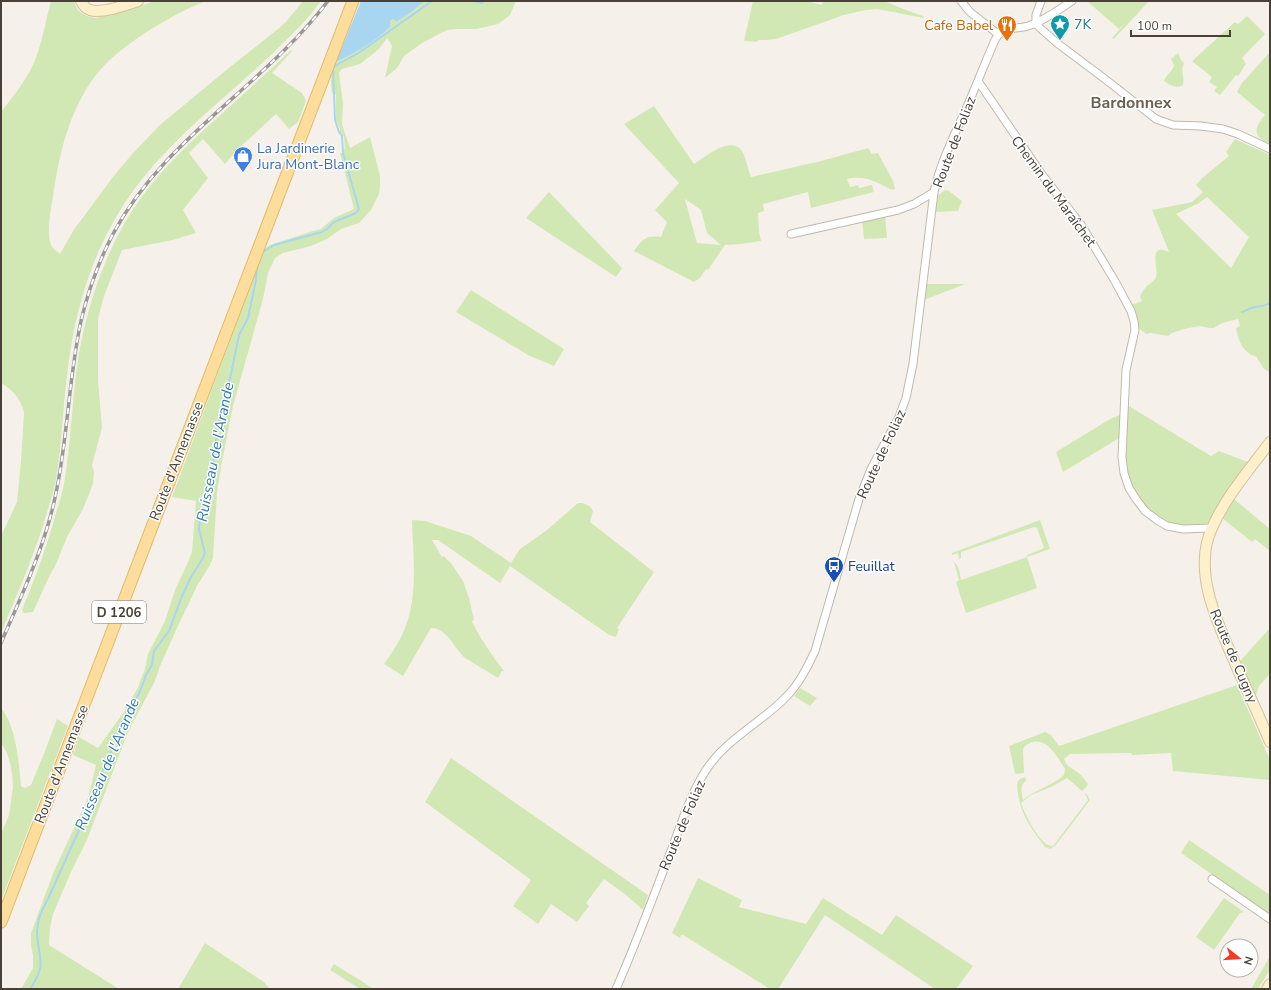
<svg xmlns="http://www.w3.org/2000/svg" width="1271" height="990" font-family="'Nunito Sans',sans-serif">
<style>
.green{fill:#d2e8b4;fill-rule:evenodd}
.water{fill:#a8d5ef}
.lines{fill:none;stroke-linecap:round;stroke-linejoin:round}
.stream{stroke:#a8d5ef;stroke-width:2}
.street-casing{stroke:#c0b8ac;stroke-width:9}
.secondary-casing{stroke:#d3c39a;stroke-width:12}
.primary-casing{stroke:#e2ba6a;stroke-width:13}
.street{stroke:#fff;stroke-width:7}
.secondary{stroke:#fef0cb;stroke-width:10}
.primary{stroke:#fcdd9b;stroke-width:11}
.rail-casing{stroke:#989898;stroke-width:3.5}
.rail{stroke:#fff;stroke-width:2;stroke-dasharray:6;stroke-linecap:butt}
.labels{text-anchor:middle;stroke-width:3;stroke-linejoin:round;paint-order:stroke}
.shield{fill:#fff;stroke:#807a74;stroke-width:1}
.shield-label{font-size:13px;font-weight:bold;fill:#494138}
.culture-label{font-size:14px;fill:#0d838f;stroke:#fff;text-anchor:start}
.food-label{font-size:14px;fill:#c56008;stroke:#fff;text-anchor:end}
.street-label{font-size:14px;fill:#494138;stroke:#fff}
.shop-label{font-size:14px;fill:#366cbe;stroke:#fff;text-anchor:start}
.transit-label{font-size:14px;fill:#164399;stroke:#fff;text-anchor:start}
.water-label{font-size:15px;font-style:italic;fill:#307bac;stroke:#fff}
.quarter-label{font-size:16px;font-weight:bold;fill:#6b5f4f;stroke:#fff}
</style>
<rect width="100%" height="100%" fill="#f5f1ea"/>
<path class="green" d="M51,1h23c3,12 11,15 22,17l60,-17h50c-23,9 -44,21 -64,34 -17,12 -34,24 -46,40 -27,35 -37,80 -43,122 -2,12 -8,42 0,51 2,2 5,4 7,6l13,-23 14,-19 26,-35 20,-24 28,-29 69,-57 48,-38 8,-7 17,-21h18c-14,20 -33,37 -50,54 -53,50 -115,95 -153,159 -28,46 -43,99 -50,153 -5,38 -6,76 -12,113 -2,10 -5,20 -8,29 -12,43 -30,83 -47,124v-97l16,-34 4,-41 3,-48c-3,-14 -11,-23 -23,-30v-271c11,-14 22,-28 30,-43 10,-19 14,-47 20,-68z
M425,1h91l-6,14 -12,9 -21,5h-18l-12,1 -25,13 -18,13 -7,12 -12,10 7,-32 -5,-8 -8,11 -19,15 -18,5 -3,4 4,31 -1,20 8,24 20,-11 10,39v11l-1,7 -8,16 -12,13 -18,6 -14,10 -16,7 -28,7 -8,5 -7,15 -5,26 -30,107 -12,61 -4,26 -4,65 -3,7 -13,21 -20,42 -17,38 -5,15 -27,51 -41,108 -16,32 -18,42 -3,14 -1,17 70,44h-98l12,-21v-12l-2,-11v-12l23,-62 34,-73 8,-33 -23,-10 6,-18 19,11 28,-39 12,-22 7,-18 3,-15 17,-33 10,-31 13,-28 4,-10 4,-51 -24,-4 92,-248 6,-4 43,-14 8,-2 13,-11 20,-9 -14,-56h2v-3l3,-1 -1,-12 -4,-5v-3l-4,-9v-25l-4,-2c-1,-11 -4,-22 4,-31 19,-9 39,-20 54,-35v-6l3,-2 3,3 15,-10z
M753,1h53l16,4 1,-4h61l22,9 17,6 1,2 -47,-9 -11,1 -22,5 -68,24 -9,1h-9l-1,2 -13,-1z
M1087,1h62l-35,38 -2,-1 13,-15 -6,6z
M1247,16l18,18 -23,24 4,6 -8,12 -2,-1 -16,20 -6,-4 3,-4 -8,-5 3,-5 -20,-16 43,-39 3,2z
M291,50l1,1 -20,22 30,20 4,8 -8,21 -9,7 -13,-15 -38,35 -13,15 -22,-25 -14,14 19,25 -25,32 13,23 -23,7 -51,10 -18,46 -6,23v61l4,48 -10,37 2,7 -1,12 -10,25 -16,28 -11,27 -8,15 -15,33 -9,1 -2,-3c13,-32 25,-64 34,-97 3,-10 6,-19 8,-29 7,-41 8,-84 14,-125 8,-48 24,-98 49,-140 26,-43 63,-77 100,-110 21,-19 43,-39 64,-59z
M1270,52v93c-16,-9 -18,-15 -5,-30l-28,-23 5,-9z
M1178,53l3,7 3,3c-4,10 1,13 -1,22 -7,4 -13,0 -19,-4 2,-7 8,-8 10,-16l-3,-6z
M654,106l40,58c11,-7 39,-31 49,-11 4,8 5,17 8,24l70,-16 47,-13 4,6 6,-1 15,28 2,8 -3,1c-17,-8 -25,-15 -45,-11l3,8 8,-2 1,3 13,-3 2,7 -63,16 -3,-16 -45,12 1,7 -6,2 1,19 2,9 -20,3 -16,1 -17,25 -2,-1 -6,9 -6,4 -60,-31c8,-12 12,-16 27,-14l6,-15 -12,-12 24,-27 -55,-59zM685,199l16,11 6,23 14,12 -24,-2z
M1235,139l35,16v221l-1,-4 -6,-4c-1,-5 -5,-6 -6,-11 -15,-5 -18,-15 -21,-29l4,-2 -2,-7 -16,4 -8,5h-5l-9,-2 -16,3 -12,4 -4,3 -17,-3 -5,1 -7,-6v-3l-8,-20 11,-4 -2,-5c2,-4 4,-7 7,-10 3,-3 8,-5 9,-9 3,-9 -9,-35 13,-25l-17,-42 40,-8 11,-10 -7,-7 6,-7 27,-22 -3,-4zM1207,197l42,40 -18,31 -55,-54 23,-11z
M945,190l4,1 13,10 -4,10 -23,1 2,-16z
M549,192l73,76 -6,9 -90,-59z
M885,214l2,24 -23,1 -2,-19z
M926,284h39l-41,16z
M471,290l93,59 -10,17 -26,-11 -72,-43z
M1127,405l84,51 8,-5 29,11 -21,28 -14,27 -6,6 -8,3h-25l-22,-12 -22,-27 -5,-26z
M1122,414l-1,23 -58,35 -7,-20 54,-33z
M1234,499l36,30v22l-15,-12 -3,3 -30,-24z
M578,503c7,0 12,2 15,8l-3,11 64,50 -37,56 2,1 -3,8 -7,-2 -99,-69 -10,17 -62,-43h-6l10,17 2,-1 7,7 12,18 6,17 5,22 -2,1c8,18 20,34 32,50h-2l-4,7 -33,-20c-10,-9 -19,-31 -34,-30l-28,48 -19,-12c7,-10 14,-20 19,-31 16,-36 10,-75 9,-113l13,1 46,15 40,27 9,-14 27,-19z
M1040,520l10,29 -23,8 10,31 -71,25 -10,-31 3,-2 -5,-18c5,3 6,12 7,18l66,-23v-2l17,-7 -7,-20 -3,-1 -73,25v6l-2,1 -1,-6 -6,2v-2z
M1270,628v46l-11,12 -3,9 -16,-34z
M1237,685l33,75v20l-97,-9 -2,-18 -39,2 -1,-2 -61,1 -6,5 3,6 14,10 7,9 -1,2 -5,5 -15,-13 -16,9 -20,8 -10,8c4,11 20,45 32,43l35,-46 -3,-6 1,-1 4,7 -35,46 -5,3 -5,-2c-13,-17 -24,-32 -27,-53 -1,-9 -3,-14 7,-17l1,4c-7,4 -4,12 -3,19 13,-11 29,-14 41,-25l1,-6c-7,-11 -17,-31 -33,-27 -4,2 -8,4 -9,8l1,23 -7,1 -2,-1 -6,-27 36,-14 6,3 8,11z
M800,688l17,10 -7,8 -16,-10z
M1,708c15,17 18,55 20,78l4,2 6,-3 14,-34 12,-32 11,7 -67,175v-67l8,-19 4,-28 -1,-14 -2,-10 -3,-10 -6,-10z
M451,758l197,137 -5,15 -17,-15 -22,-16 -18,24 3,3 -12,16 -26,-18 -13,20 -25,-18 18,-26 -106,-78z
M1189,840l81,55v20l-89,-62z
M698,878l44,22 -3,7 67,17 17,-26 59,37 14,-20 77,51 -17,23h-21l-110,-74 -47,74h-8l-87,-54h-2l-1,3 -8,-5z
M1224,898l20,14 -4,1 -26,37 -18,-13z
M205,943l59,39 6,7h-92z
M1270,956v14l-12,19h-7z
M334,964l40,25h-14l-30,-19z"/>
<path class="water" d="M361,1h64l-14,11 -15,10 -3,-3 -3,2v6c-15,15 -35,26 -54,35z"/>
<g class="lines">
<path class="stream" d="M473,1l9,2 2,-2
M263,252l11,-7 48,-13 5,-3 7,-7 22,-9 3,-4 -16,-56 -1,-17 -3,-4 -4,-12 -2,-52 2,-2 25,-14 72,-51
M1242,312c4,-1 5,-2 9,-4 6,-2 13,-1 19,-5
M30,989c18,-26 8,-30 7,-57 0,-12 5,-23 11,-33l44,-98 12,-34 12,-26 4,-16 19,-31 7,-19 6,-10 2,-14 15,-20 13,-35 9,-19 12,-19 2,-5 -6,-24 1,-10 13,-54 6,-47 12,-44 8,-39 9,-17 8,-38 1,-14"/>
<g class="street-casing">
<path id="street" d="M961,1l9,11 28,22
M1036,23l4,5 17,15 48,36 51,40 17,6 28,1 22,3 15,5 32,15
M1036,23v-8l5,-14
M978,81l65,95 39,50 34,57 15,28 3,10 1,9 -9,40 -4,87 2,16 5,15 7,11 9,12 12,9 10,6 16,3 28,-1
M791,234l107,-24 16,-6 20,-12
M1212,879l58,40
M616,989c20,-45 37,-92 55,-138 10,-27 19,-56 35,-81 20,-31 55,-47 80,-73 13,-13 21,-29 29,-46l44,-152 12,-30 28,-52 7,-19 7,-34 21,-172c6,-29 20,-56 32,-83 10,-23 19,-46 29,-69 8,-15 19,-10 33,-14 16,-5 30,-16 44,-25"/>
</g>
<g class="secondary-casing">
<path id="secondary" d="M81,1c2,4 5,8 9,9 12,4 36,-5 48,-9
M1270,442c-20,27 -44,54 -58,86 -21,45 8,100 26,142 11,24 22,48 32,72
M1267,989l3,-5"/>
</g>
<g class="primary-casing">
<path id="primary" d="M1,922l352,-921"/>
</g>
<use href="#street" class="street"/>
<use href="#secondary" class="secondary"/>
<use href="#primary" class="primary"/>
<g class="rail-casing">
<path id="rail" d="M1,643c22,-51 46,-101 56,-155 11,-55 12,-112 24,-167 7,-30 18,-60 32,-87 51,-96 151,-148 215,-233"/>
</g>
<use href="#rail" class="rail"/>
</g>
<defs>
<g id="sight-pin" transform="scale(1)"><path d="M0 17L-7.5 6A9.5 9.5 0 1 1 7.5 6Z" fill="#0f9aa8" stroke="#fff"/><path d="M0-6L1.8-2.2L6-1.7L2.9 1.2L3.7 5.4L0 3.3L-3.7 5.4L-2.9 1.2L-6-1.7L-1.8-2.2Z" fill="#fff"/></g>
<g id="restaurant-pin" transform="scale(1)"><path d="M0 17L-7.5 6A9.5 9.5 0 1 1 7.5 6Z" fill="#e8710a" stroke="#fff"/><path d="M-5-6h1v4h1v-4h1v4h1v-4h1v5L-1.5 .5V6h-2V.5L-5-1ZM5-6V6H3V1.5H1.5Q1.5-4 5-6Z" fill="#fff"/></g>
<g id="shop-pin" transform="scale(1)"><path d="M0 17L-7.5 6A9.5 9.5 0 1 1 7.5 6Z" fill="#3f7fe0" stroke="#fff"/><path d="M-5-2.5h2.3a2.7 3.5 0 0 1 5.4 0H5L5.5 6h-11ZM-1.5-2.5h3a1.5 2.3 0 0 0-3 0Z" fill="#fff"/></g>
<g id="bus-pin" transform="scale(1)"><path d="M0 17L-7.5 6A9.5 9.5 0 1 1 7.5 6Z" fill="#1a4fb4" stroke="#fff"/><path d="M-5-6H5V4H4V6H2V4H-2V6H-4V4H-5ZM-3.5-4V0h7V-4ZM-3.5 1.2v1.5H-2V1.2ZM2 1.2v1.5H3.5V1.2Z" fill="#fff"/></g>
</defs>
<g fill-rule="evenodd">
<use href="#sight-pin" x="1060" y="24"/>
<use href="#restaurant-pin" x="1007" y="25"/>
<use href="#shop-pin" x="243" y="156"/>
<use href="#bus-pin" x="834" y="566"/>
</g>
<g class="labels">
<rect class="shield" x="92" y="601" width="54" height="22" rx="3"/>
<g class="shield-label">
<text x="119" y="617">D 1206</text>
</g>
<g class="culture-label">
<text x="1074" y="29">7K</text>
</g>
<g class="food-label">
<text x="993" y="30">Cafe Babel</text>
</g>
<g class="street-label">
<text transform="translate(954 142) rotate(-69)" y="5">Route de Foliaz</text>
<text transform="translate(1054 191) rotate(54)" y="5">Chemin du Maraîchet</text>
<text transform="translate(881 454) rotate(-65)" y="5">Route de Foliaz</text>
<text transform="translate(176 461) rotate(-69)" y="5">Route d'Annemasse</text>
<text transform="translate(1234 656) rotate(67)" y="5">Route de Cugny</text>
<text transform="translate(61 764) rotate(-69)" y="5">Route d'Annemasse</text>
<text transform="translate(682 825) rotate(-67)" y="5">Route de Foliaz</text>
</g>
<g class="shop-label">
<text x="257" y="153">La Jardinerie<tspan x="257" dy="16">Jura Mont-Blanc</tspan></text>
</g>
<g class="transit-label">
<text x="848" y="571">Feuillat</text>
</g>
<g class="water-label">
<text transform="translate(215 452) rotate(-79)" y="5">Ruisseau de l'Arande</text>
<text transform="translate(107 764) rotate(-67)" y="5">Ruisseau de l'Arande</text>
</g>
<g class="quarter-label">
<text x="1131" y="108">Bardonnex</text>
</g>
</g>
<rect width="1271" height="990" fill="none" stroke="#494138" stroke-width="4"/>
<g transform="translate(1239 958) rotate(107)"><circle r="19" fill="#ffffff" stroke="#b6b3af"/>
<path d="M0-3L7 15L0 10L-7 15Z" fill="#f63920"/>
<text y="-6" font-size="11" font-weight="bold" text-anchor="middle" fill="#494138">N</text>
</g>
<path d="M1131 30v6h99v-6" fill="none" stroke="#494138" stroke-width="2"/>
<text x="1137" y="30" font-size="12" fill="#494138" stroke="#ffffff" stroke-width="3" paint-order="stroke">100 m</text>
</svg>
